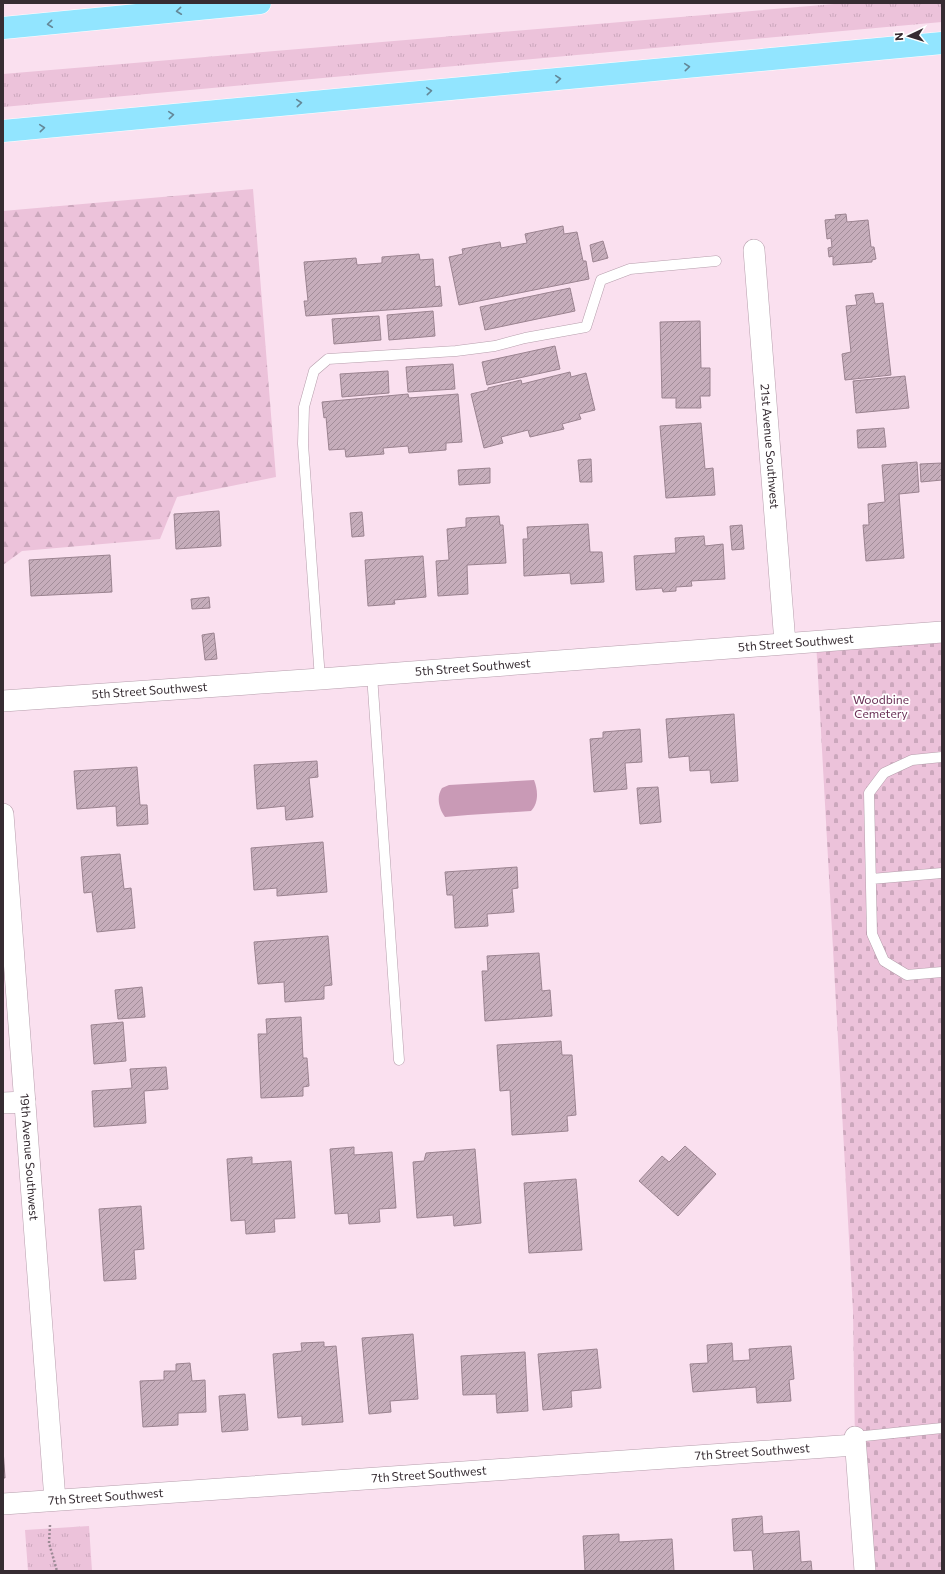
<svg xmlns="http://www.w3.org/2000/svg" width="945" height="1574" font-family="Commissioner,sans-serif">
<style>
.grass{fill:url(#grass-tufts)}
.forest{fill:url(#forest-firs)}
.cemetery{fill:url(#cemetery-stones)}
.water{fill:#c99ab6}
.building{fill:url(#building-hatch);stroke:#9b8390}
.lines{fill:none;stroke-linecap:round;stroke-linejoin:round}
.service-casing{stroke:#b69eac;stroke-width:11}
.minor-casing{stroke:#b69eac;stroke-width:22}
.motorway-casing{stroke:#fff;stroke-width:23}
.path{stroke:#9c8a95;stroke-width:2.5;stroke-dasharray:2 2;stroke-linecap:butt}
.service{stroke:#fff;stroke-width:10}
.minor{stroke:#fff;stroke-width:21}
.motorway{stroke:#92e5ff;stroke-width:22}
.oneway{stroke:#648898}
.labels{text-anchor:middle;stroke-width:3.5;stroke-linejoin:round;paint-order:stroke}
.street-label{font-size:12px;fill:#362c32;stroke:#fff}
.park-label{font-size:12px;fill:#682e54;stroke:#fff}
</style>
<defs>
<pattern id="grass-tufts" width="24" height="20" patternUnits="userSpaceOnUse"><rect width="24" height="20" fill="#ecc2da"/><path d="M3 7l-1-3M5 7V3M7 7l1-3M15 17l-1-3M17 17v-4M19 17l1-3" fill="none" stroke="#cba7bc"/></pattern>
<pattern id="forest-firs" width="22" height="20" patternUnits="userSpaceOnUse"><rect width="22" height="20" fill="#ecc2da"/><path d="M5 1l3.5 6h-7zM16 11l3.5 6h-7z" fill="#cba7bc"/></pattern>
<pattern id="cemetery-stones" width="16" height="16" patternUnits="userSpaceOnUse"><rect width="16" height="16" fill="#ecc2da"/><path d="M2 7V4a2 2 0 0 1 4 0v3zM10 15v-3a2 2 0 0 1 4 0v3z" fill="#cba7bc"/></pattern>
<pattern id="building-hatch" width="6" height="6" patternUnits="userSpaceOnUse"><rect width="6" height="6" fill="#c6adbb"/><path d="M-1 1l2-2M0 6l6-6M5 7l2-2" fill="none" stroke="#a28d99"/></pattern>
</defs>
<rect width="100%" height="100%" fill="#fae0ef"/>
<path class="grass" d="M846,3h96v19l-939,85v-33z
M89,1526l3,45h-64l-3,-41z"/>
<path class="forest" d="M253,189l23,288 -99,20 -17,42 -138,12 -19,14v-354z"/>
<path class="cemetery" d="M942,632v939h-77l-10,-126 -2,-134 -37,-670z"/>
<path class="water" d="M534,780c4,10 5,23 -3,31l-63,4 -23,2c-6,-8 -9,-20 -3,-29l7,-3z"/>
<path class="building" d="M846,214l1,8 21,-2 3,27h3l2,12 -4,1v2l-39,3v-9l-4,1 -1,-9 4,-1 -1,-9 -4,1 -2,-19 11,-1 -1,-4z
M563,226l1,8 13,-2 6,29h3l3,18 -130,26 -10,-48 14,-3 -1,-5 38,-7 1,6 26,-5 -2,-9z
M603,241l5,17 -15,4 -3,-17z
M419,254l1,6 13,-1 2,28 5,-1 2,20 -136,10 -2,-15h4l-4,-39 52,-4 1,7 25,-2v-6z
M570,288l5,23 -90,19 -5,-23z
M873,293l2,11 8,-1 8,72 -46,5 -3,-26 9,-2 -5,-46 11,-1 -2,-10z
M433,311l2,25 -46,4 -2,-25z
M379,316l2,24 -47,4 -2,-25z
M700,321l1,47h9v28h-10l1,12h-25v-10h-14l-2,-76z
M555,346l5,23 -73,16 -5,-23z
M453,364l2,25 -47,3 -2,-25z
M388,371l1,22 -47,4 -2,-23z
M570,372l1,5 15,-4 9,37 -16,4 2,5 -19,5 2,5 -34,8 -2,-7 -27,7 2,6 -19,5 -13,-54 17,-4v-2l33,-8 1,4z
M905,376l4,32 -53,5 -3,-32z
M408,394l1,4 49,-4 4,48 -16,1v7l-37,3 -1,-7 -25,2 1,6 -38,3 -1,-8 -16,1 -3,-33 -2,1 -2,-16z
M701,423l4,46 8,-1 2,27 -49,3 -6,-72z
M884,428l2,19 -28,1 -1,-18z
M591,459l1,23h-12l-2,-22z
M917,462l2,30 -20,2 5,64 -38,3 -3,-36h6l-1,-21 17,-2 -3,-37z
M942,463v17l-21,2 -1,-18z
M490,468v15l-31,2 -1,-15z
M219,511l2,35 -45,3 -2,-35z
M362,512l2,24 -12,1 -2,-24z
M499,516l1,9h3l3,38 -39,2 1,29 -30,2 -2,-35 13,-1 -2,-31 19,-2v-9z
M588,524l2,28h12l2,30 -33,2 -1,-11 -46,3 -1,-37h5l-1,-12z
M742,525l2,24 -12,1 -2,-24z
M704,536l1,10 18,-2 2,35 -34,2 1,5 -16,1v4l-13,1 -1,-4 -26,2 -2,-34 42,-3 -1,-15z
M110,555l2,37 -81,4 -2,-36z
M423,556l3,41 -32,3 1,4 -27,2 -3,-46z
M209,597l1,11 -18,1 -1,-10z
M214,633l3,26 -12,1 -3,-25z
M734,714l4,67 -27,2 -1,-13 -20,1 -1,-15 -20,2 -3,-39z
M640,729l2,33 -17,1 2,26 -33,3 -4,-53 13,-1v-6z
M317,761l1,16 -9,1 4,39 -27,3 -1,-14 -28,3 -3,-44z
M137,767l3,38h7l1,19 -31,2 -1,-20 -39,3 -3,-38z
M658,787l3,35 -21,2 -3,-36z
M323,842l4,50 -50,4v-8l-23,2 -3,-42z
M120,854l4,35 7,-1 4,40 -38,4 -5,-40 -8,1 -3,-36z
M517,867l1,21 -6,1 2,23 -27,2 1,12 -33,2 -2,-33h-6l-2,-23z
M328,936l4,49 -8,1v13l-39,3 -1,-20 -26,2 -4,-42z
M539,953l3,38 8,-1 2,26 -67,5 -3,-50h6l-1,-15z
M142,987l3,30 -27,2 -3,-29z
M301,1017l2,41h4l2,28 -6,1v9l-42,2 -3,-64h9l-1,-15z
M123,1022l3,39 -32,3 -3,-39z
M561,1041l1,14h10l4,60 -9,1 1,15 -56,4 -2,-45 -10,1 -3,-46z
M166,1067l2,22 -24,2 2,32 -52,4 -2,-36 40,-3 -2,-19z
M685,1146l31,28 -38,42 -39,-35 23,-25 7,6z
M354,1147v8l38,-3 4,56 -17,1 1,13 -31,2 -1,-11 -13,1 -5,-65z
M475,1149l6,74 -27,3 -1,-11 -36,3 -4,-56 11,-1 2,-8z
M252,1157v7l39,-3 4,57 -21,1 1,13 -29,2 -1,-14 -14,1 -4,-62z
M576,1179l6,71 -53,3 -5,-70z
M141,1206l3,43 -10,1 2,29 -32,2 -5,-72z
M413,1334l5,65 -28,2 1,11 -22,2 -7,-76z
M324,1342v5l12,-1 7,76 -41,3v-9l-24,2 -5,-64 29,-3 -1,-8z
M732,1343l1,18 17,-1 -1,-11 42,-3 3,33 -5,1 2,21 -34,2 -1,-16 -63,5 -3,-28 18,-1 -1,-18z
M597,1349l4,39 -30,3 1,16 -29,3 -5,-56z
M525,1352l3,59 -31,2 -1,-19 -33,1 -2,-39z
M190,1363l2,18 13,-1 1,32 -28,1v12l-35,2 -3,-46 24,-1v-9h12v-7z
M245,1394l3,36 -26,2 -3,-36z
M3,1449l2,29h-2z
M762,1516l1,18 36,-3 2,31 10,-1 1,10h-58l-2,-21 -18,1 -2,-32z
M619,1534v8l53,-3 2,32h-89l-2,-35z"/>
<g class="lines">
<g class="service-casing">
<path id="service" d="M372,675l27,385
M320,679l-17,-235 1,-37 10,-36 14,-12 128,-8 39,-5 30,-8 61,-11 15,-47 29,-11 86,-8
M942,757l-30,3 -28,13 -15,20 3,141 12,27 23,14 35,-3
M871,879l71,-6
M855,1437l87,-9"/>
</g>
<g class="minor-casing">
<g id="minor">
<path id="s1" d="M754,250l31,393"/>
<path id="s2" d="M3,701l317,-22 622,-47"/>
<path id="s3" d="M3,814l52,686"/>
<path d="M3,1103l22,-1"/>
<path d="M855,1437l10,134"/>
<path id="s4" d="M3,1504l852,-59"/>
</g>
</g>
<g class="motorway-casing">
<path id="motorway" d="M3,28l257,-25
M3,131l939,-88"/>
</g>
<path class="path" d="M50,1525l-1,18 8,28"/>
<use href="#service" class="service"/>
<use href="#minor" class="minor"/>
<use href="#motorway" class="motorway"/>
</g>
<defs><path id="oneway-chevron" d="M-2-3.5L2.5 0L-2 3.5" fill="none" stroke-width="1.6" stroke-linecap="round" stroke-linejoin="round"/></defs>
<g class="oneway">
<use href="#oneway-chevron" transform="translate(179 11) rotate(174)"/>
<use href="#oneway-chevron" transform="translate(50 24) rotate(174)"/>
<use href="#oneway-chevron" transform="translate(687 67) rotate(-5)"/>
<use href="#oneway-chevron" transform="translate(558 79) rotate(-5)"/>
<use href="#oneway-chevron" transform="translate(429 91) rotate(-5)"/>
<use href="#oneway-chevron" transform="translate(299 103) rotate(-5)"/>
<use href="#oneway-chevron" transform="translate(171 115) rotate(-5)"/>
<use href="#oneway-chevron" transform="translate(42 128) rotate(-5)"/>
</g>
<g class="labels">
<g class="street-label">
<text dy="4" stroke="none"><textPath href="#s1" startOffset="197">21st Avenue Southwest</textPath></text>
<text dy="4" stroke="none"><textPath href="#s2" startOffset="795">5th Street Southwest</textPath></text>
<text dy="4" stroke="none"><textPath href="#s2" startOffset="471">5th Street Southwest</textPath></text>
<text dy="4" stroke="none"><textPath href="#s2" startOffset="147">5th Street Southwest</textPath></text>
<text dy="4" stroke="none"><textPath href="#s3" startOffset="344">19th Avenue Southwest</textPath></text>
<text dy="4" stroke="none"><textPath href="#s4" startOffset="751">7th Street Southwest</textPath></text>
<text dy="4" stroke="none"><textPath href="#s4" startOffset="427">7th Street Southwest</textPath></text>
<text dy="4" stroke="none"><textPath href="#s4" startOffset="103">7th Street Southwest</textPath></text>
</g>
<g class="park-label">
<text x="881" y="704">Woodbine<tspan x="881" dy="14">Cemetery</tspan></text>
</g>
</g>
<rect width="945" height="1574" fill="none" stroke="#362c32" stroke-width="8"/>
<g transform="translate(909 36) rotate(266)" stroke="#ffffff" stroke-width="3" paint-order="stroke">
<path d="M0-3L7 15L0 10L-7 15Z" fill="#362c32"/>
<text y="-6" font-size="11" font-weight="bold" text-anchor="middle" fill="#362c32">N</text>
</g>
</svg>
